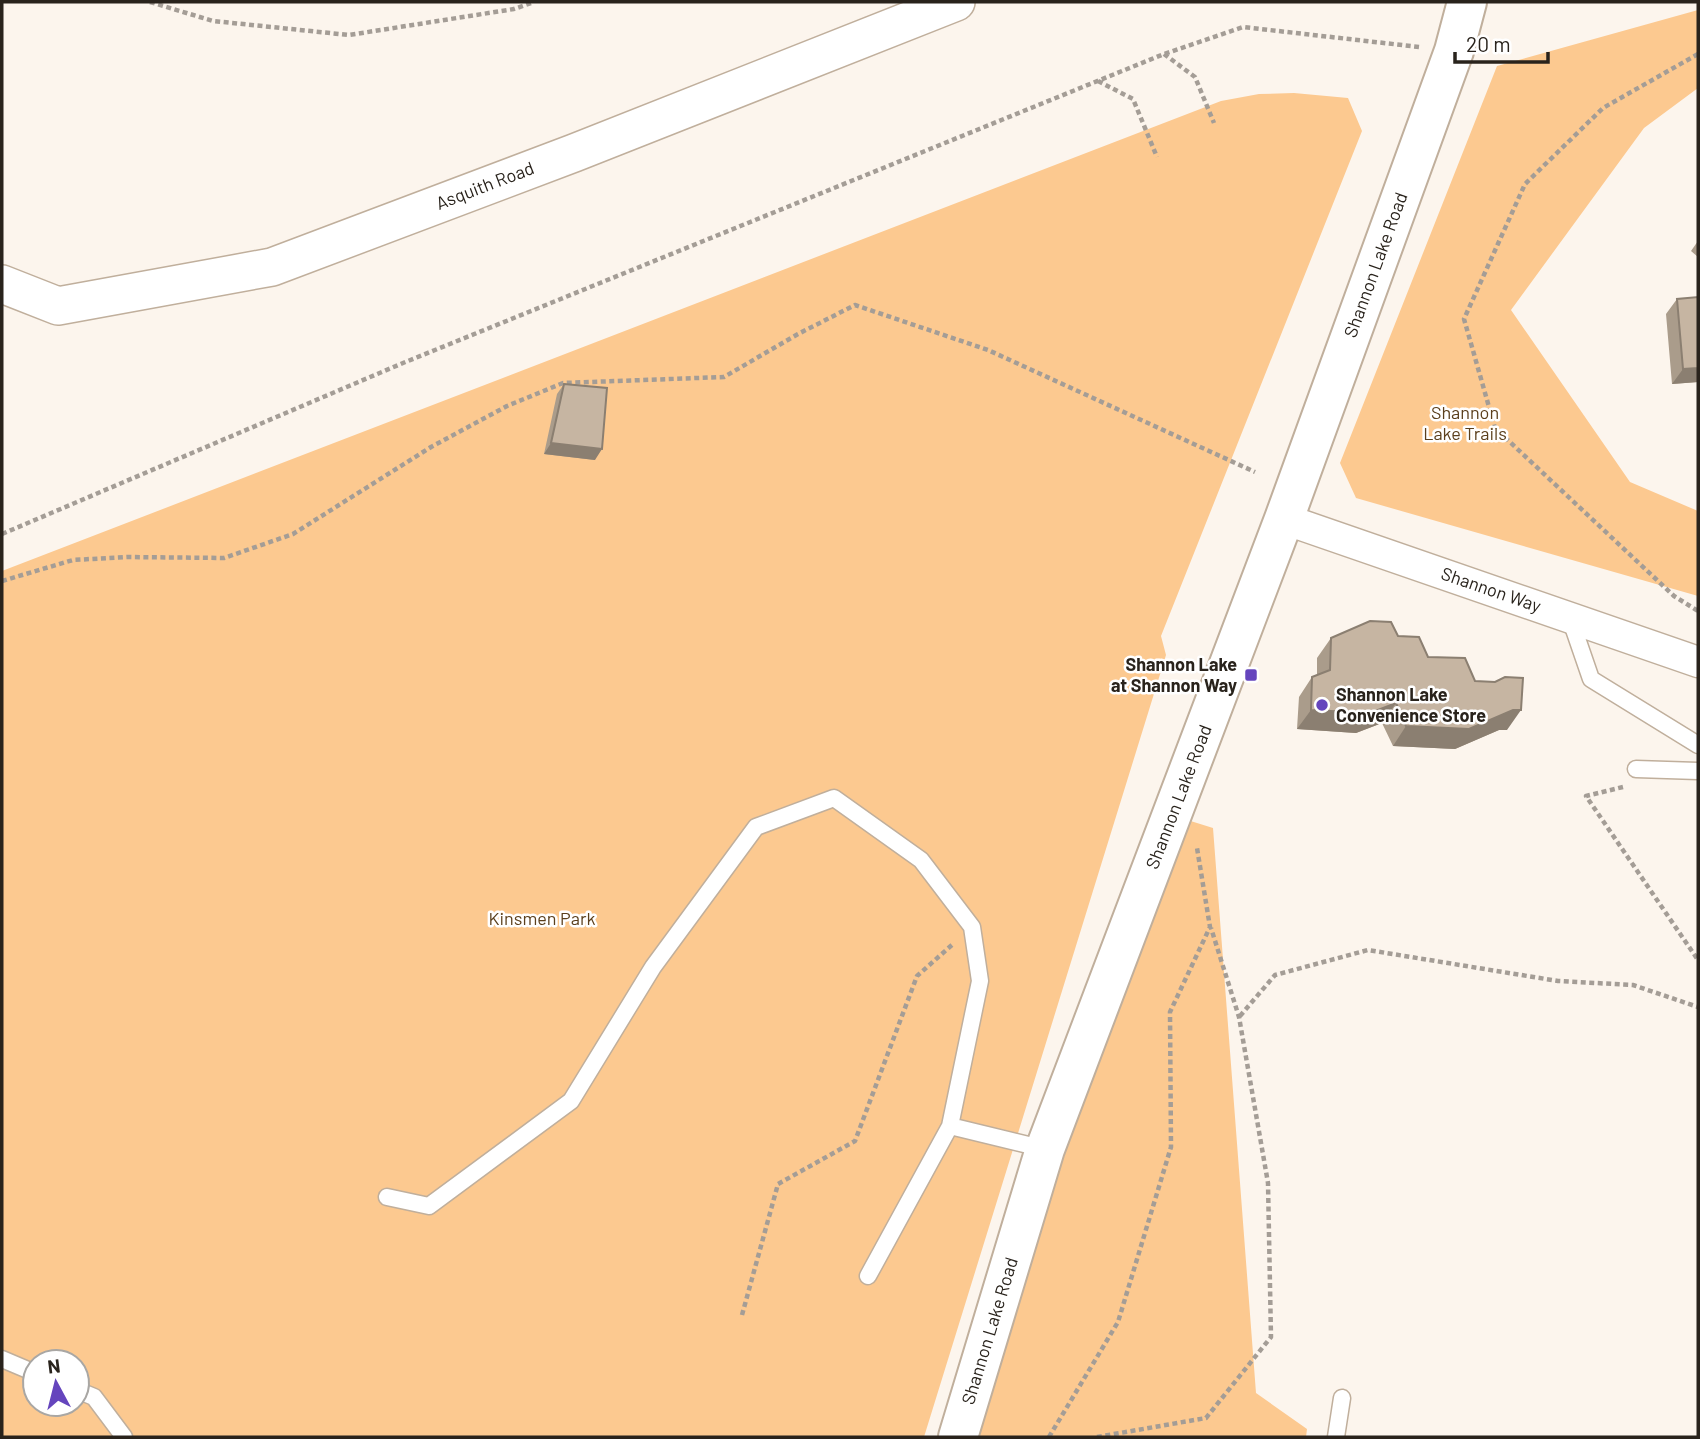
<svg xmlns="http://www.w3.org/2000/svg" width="1700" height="1439" font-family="Barlow,sans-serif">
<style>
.green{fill:#fcc990;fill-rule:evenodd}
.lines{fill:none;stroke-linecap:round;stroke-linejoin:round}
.service-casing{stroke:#c0af9c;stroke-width:19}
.minor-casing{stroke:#c0af9c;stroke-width:33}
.tertiary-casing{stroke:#c0af9c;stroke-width:40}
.secondary-casing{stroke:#c0af9c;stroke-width:42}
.path{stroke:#a49d96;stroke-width:4.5;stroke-dasharray:5 3.5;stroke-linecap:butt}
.service{stroke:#fff;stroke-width:16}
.minor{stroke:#fff;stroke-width:30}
.tertiary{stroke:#fff;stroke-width:37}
.secondary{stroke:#fff;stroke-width:38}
.wall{fill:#aa9c8b}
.shaded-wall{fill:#8b7f71}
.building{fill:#c6b5a2;stroke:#8b7f71;stroke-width:2}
.poi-dot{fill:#6545bd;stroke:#fff;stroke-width:2.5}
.labels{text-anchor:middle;stroke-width:5;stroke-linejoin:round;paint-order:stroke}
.street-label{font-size:18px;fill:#29231c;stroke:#fff}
.park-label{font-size:18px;fill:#5b3f1c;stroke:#fff}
.poi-label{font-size:18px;font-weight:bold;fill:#29231c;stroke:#fff;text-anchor:end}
</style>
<rect width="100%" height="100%" fill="#fcf5ed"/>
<path class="green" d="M1698,10v78l-54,40 -133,182 119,172 68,29v85l-342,-98 -16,-35 157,-397z
M1294,93l54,5 14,33 -201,505 5,19 -242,782h-922v-866l1219,-470 38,-7zM35,1362h42v42h-42z
M1181,818l32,10 43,565 51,36 -1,8h-333l30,-114z"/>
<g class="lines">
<g class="service-casing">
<path id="service" d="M1570,618l21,61 107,66
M1636,769l62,2
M950,1126l95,23
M387,1197l42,9 142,-105 82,-134 103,-140 78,-29 87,62 51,67 8,54 -30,145 -82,150
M2,1359l33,14
M77,1390l17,7 30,40
M1336,1437l6,-39"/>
</g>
<g class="minor-casing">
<path id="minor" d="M1284,519l414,143"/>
</g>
<g class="tertiary-casing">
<path id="tertiary" d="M2,284l56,22 214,-39 302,-114 382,-151"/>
</g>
<g class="secondary-casing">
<path id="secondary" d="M958,1437l87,-288 239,-630 170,-468 13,-49"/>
</g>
<path class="path" d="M150,2l63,19 136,14 165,-26 20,-7
M1164,54l31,23 19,46
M1698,54l-95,54 -78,76 -61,135 31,109 179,168 24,15
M1098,81l35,18 24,58
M2,534l401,-171 761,-309 79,-27 176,20
M2,581l71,-21 54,-3 97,1 69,-24 138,-87 76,-41 56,-23 161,-6 74,-43 57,-29 133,45 267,122
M1623,787l-37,9 112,164
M1240,1016l35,-41 93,-25 190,31 75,4 65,22
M742,1315l36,-131 77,-43 62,-165 36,-32
M1049,1437l69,-115 53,-175 -1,-135 40,-85 -13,-79
M1097,1437l109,-19 65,-81 -3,-154 -29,-166 -28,-89"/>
<use href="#service" class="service"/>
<use href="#minor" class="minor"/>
<use href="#tertiary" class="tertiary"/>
<use href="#secondary" class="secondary"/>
</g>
<path class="wall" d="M1698,241v16l-7,-6z
M1677,299l21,83 -26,2 -6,-70z
M564,384l31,76 -51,-6 13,-60z
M1398,636l30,21 47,24 32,49h-8l-44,19 -62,-3 -11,-23 -26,10 -59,-4 2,-32 13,-20 5,-2v-17l14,-20z"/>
<path class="shaded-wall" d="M1698,368v14l-26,2 11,-15z
M551,443l51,6 -7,11 -51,-6z
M1396,703l-14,20 -26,10 -59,-4 14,-19z
M1513,710h8l-14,20h-8l-44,19 -62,-3 13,-20z"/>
<path class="building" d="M1698,297v71l-15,1 -6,-70z
M564,384l43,4 -5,61 -51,-6z
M1370,621l21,1 7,14 21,1 9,20 37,1 10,23 20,1 10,-5 18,1 -2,32h-8l-44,19 -63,-3 -10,-23 -26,10 -59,-3 1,-33 18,-7 1,-32z"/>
<g class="poi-dot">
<rect x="1244" y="668" width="14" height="14" rx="3.5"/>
<circle cx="1322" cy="705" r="7"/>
</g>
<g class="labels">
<g class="street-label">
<text transform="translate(485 186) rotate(-21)" y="6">Asquith Road</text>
<text transform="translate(1376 265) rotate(-70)" y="6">Shannon Lake Road</text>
<text transform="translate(1491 590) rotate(19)" y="6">Shannon Way</text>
<text transform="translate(1179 797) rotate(-69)" y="6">Shannon Lake Road</text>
<text transform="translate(990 1331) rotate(-73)" y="6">Shannon Lake Road</text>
</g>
<g class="park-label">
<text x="1465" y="419">Shannon<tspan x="1465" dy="21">Lake Trails</tspan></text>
<text x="542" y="925">Kinsmen Park</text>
</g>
<g class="poi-label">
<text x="1237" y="671">Shannon Lake<tspan x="1237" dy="21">at Shannon Way</tspan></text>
<text x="1336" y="701" text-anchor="start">Shannon Lake<tspan x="1336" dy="21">Convenience Store</tspan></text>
</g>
</g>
<rect width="1700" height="1439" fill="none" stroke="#29231c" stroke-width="7"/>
<g transform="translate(56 1383) rotate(353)"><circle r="33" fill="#ffffff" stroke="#a9a7a4" stroke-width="2"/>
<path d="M0-5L12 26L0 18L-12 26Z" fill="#6545bd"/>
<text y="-10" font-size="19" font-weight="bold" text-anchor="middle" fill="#29231c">N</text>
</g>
<path d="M1455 52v10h93v-10" fill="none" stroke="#29231c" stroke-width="3.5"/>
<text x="1466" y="52" font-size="21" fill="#29231c" stroke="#ffffff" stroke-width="5" paint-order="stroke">20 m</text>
</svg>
